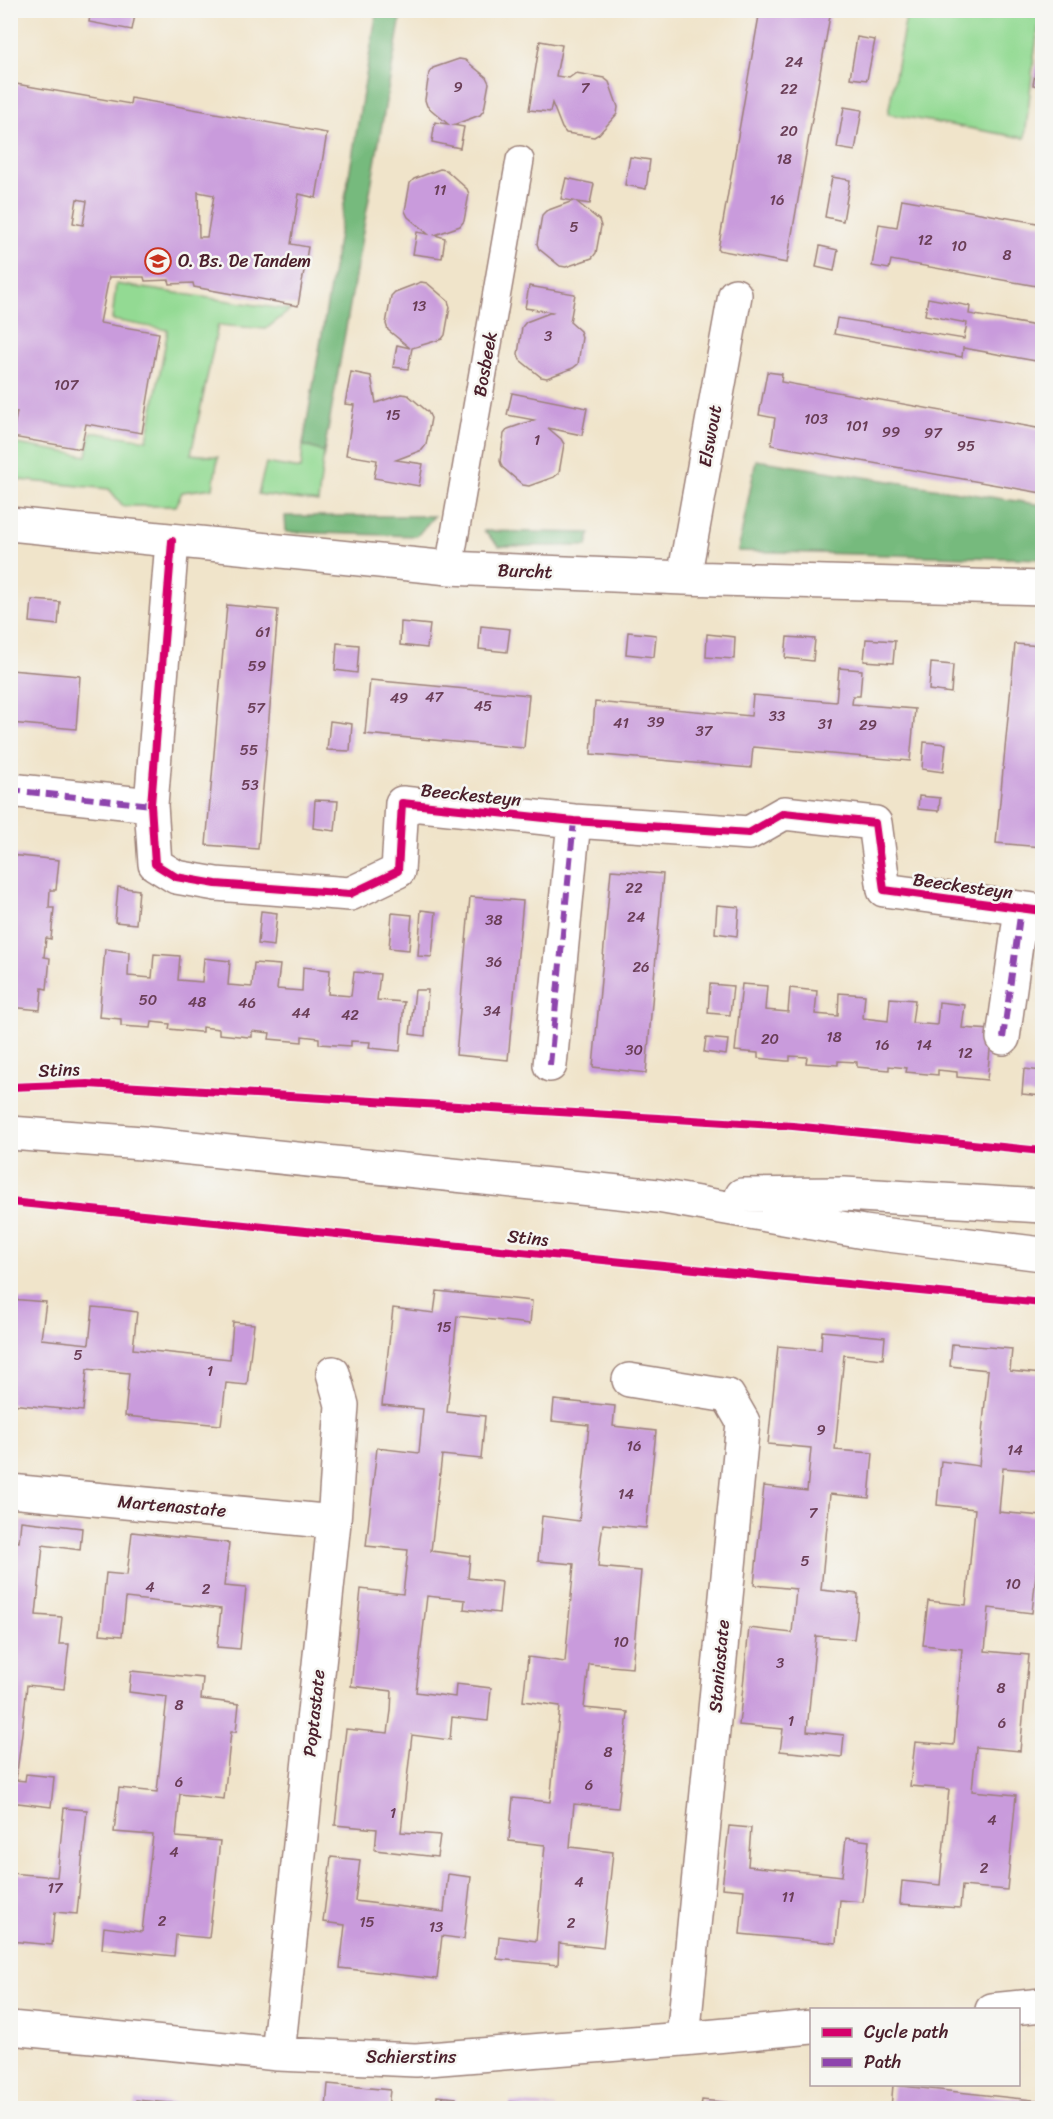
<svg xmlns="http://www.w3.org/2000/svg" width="1053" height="2119" font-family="Sriracha,sans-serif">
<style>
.green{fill:#93da93;stroke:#6e7c5f;stroke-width:1.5}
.forest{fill:#76ba7d;stroke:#606c54;stroke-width:1.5}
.building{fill:#c99bdc;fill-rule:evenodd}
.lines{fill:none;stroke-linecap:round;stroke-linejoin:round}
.lane-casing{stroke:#9d827a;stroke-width:30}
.street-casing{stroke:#9d827a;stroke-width:36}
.secondary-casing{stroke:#9d827a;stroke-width:36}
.lane{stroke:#fff;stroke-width:27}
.street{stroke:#fff;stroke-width:33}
.secondary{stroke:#fff;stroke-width:33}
.quiet{stroke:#8e44ad;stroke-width:6;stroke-dasharray:12 6;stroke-linecap:butt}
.cycleway-casing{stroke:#f6f6f2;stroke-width:11}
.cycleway{stroke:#d6006c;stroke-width:8}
.labels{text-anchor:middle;stroke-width:5;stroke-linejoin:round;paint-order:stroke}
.number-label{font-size:15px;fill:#6a3e57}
.poi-label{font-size:18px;fill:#4a1f2b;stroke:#f6f6f2;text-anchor:start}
.street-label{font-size:18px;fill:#4a1f2b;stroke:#f6f6f2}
</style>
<rect width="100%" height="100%" fill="#f6f6f2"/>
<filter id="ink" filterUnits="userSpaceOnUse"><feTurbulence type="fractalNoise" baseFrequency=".0167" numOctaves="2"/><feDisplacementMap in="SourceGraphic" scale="12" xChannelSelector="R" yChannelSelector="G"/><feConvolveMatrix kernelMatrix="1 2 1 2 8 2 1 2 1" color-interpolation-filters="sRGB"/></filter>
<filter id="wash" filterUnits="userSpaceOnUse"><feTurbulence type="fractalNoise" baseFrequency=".008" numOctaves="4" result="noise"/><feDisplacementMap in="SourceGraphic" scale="24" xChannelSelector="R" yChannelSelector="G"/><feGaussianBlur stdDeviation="1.35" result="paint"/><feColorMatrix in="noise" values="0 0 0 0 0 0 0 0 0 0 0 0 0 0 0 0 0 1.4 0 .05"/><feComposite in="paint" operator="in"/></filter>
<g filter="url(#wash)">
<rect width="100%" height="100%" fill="#f0e4ca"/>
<path class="green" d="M907,11h134l-7,46 -9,81 -137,-24z
M116,284l174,26 -24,19 -48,-4 -27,129 27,3 -5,31 -31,4 -6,14h-53l-14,-17 -98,-10v-36l76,13 4,-24 56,8 21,-110 -56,-10z
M303,445l21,7 -6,50 -60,-8 8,-31 35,6z"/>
<path class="forest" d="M377,11h25l-78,441 -21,-7z
M756,460l286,45v54l-304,-8z
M285,516h149l-17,20 -131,-4z
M484,531l105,2h1l-3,13h-88z"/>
<g id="blocks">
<path class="building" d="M91,10h45l-4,20 -43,-8z
M760,10h71l-44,253 -69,-13z
M857,37l18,3 -8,40 -17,-2z
M1041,40h1v47l-9,-2z
M540,41l22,4 -6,31 13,2 7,-5 28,5 5,4 9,25 -1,7 -18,20 -5,3 -28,-4 -4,-5 -10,-25 -2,9 -21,-2z
M459,59l6,1 21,17 3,6 -5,27 -4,5 -27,10 11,2 -4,21 -28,-6 3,-20 13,2 -21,-18 -2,-6 4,-27 4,-5z
M16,84l114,20 1,-6 196,35 -11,65 -17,-4 -8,50 17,3 -10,59 -104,-19 -1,-4 -23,1 -1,-4 -24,1 -1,-4h-35l-9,46 59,10 -17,100 -56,-9 -5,25 -69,-12 5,-25 -7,-1v-296zM198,192l16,3 -7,42h-8zM77,199l10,2 -4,24 -10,-2z
M844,107l18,3 -7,41 -18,-3z
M630,157l20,3 -4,29 -21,-4z
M440,169l6,1 21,19 2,5 -5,27 -4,5 -25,9 10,3 -3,20 -29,-4 4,-22 11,2 -20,-17 -3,-6 5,-28 4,-4z
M832,177l18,3 -7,41 -18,-4z
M566,178l28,6 -4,20 -13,-2 22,18 2,6 -5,27 -4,5 -26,9 -6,-1 -21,-17 -2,-5 5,-29 4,-4 27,-10 -12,-2z
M902,199l140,25v63l-151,-27 -2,9 -17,-3 7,-42 18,3z
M820,246l18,4 -4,21 -18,-4z
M421,282l6,1 21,18 2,6 -5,28 -3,4 -30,9 -4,21 -15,-2 4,-22 13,3 -22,-18 -2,-6 5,-28 4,-4z
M529,286l46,8 -5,28 10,9 2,6 -4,27 -5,4 -26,10 -6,-1 -21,-17 -2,-6 4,-27 4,-5 26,-10 -27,-4z
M928,298l42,8 -1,8 73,13v35l-79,-14 -1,9 -128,-23 3,-16 127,21 3,-16 -42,-8z
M351,372l20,4 5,27 26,-9 6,1 20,17 3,6 -5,27 -4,5 -26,10 27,4 -4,22 -45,-8 3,-18 -31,-5 8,-50 -9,-1z
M767,372l15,2 -1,8 261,47v64l-271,-48 4,-27 -16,-3z
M512,393l75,15 -5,27 -34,-7 13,11 3,5 -5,29 -5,4 -25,9 -6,-1 -21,-18 -2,-6 4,-27 4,-5 26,-9 -27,-5z
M32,600l28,2 -2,23 -28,-3z
M227,605l51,5 -20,239 -52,-4z
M401,622l29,3 -3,23 -27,-3z
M481,626l29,3 -3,23 -28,-3z
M628,632l28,3 -2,22 -28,-3z
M707,634l28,3 -1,22 -28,-2z
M787,637l28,2 -2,22 -28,-3z
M866,639l29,2 -2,22 -29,-2z
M337,643l22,2 -2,28 -22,-3z
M1015,644l27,2v201l-46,-4z
M931,663l22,2 -2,28 -22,-3z
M839,668l23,2 -2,26h-7l-1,8 63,5 -5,52 -157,-14 -2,21 -160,-14 4,-52 156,14 2,-21 83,7z
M10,670l70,6 -4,53 -66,-6z
M370,680l159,15 -5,53 -159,-14z
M330,721l22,3 -2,27 -23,-1z
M924,742l22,2 -3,28 -21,-3z
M919,796l21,2 -1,13 -21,-2z
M315,800l23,1 -3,30 -22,-3z
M10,855l49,5 -3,30h-6l-1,18h5l-3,31 -5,-1 -2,19 6,1 -3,31 -5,-1 -2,22 -30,-3z
M611,870l52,4 -17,199 -53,-6z
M118,887l21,3 -3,34 -21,-2z
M470,897l53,4 -15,159 -52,-5z
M717,905l22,2 -2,29 -22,-3z
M421,910l15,2 -4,45 -14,-1z
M261,911l16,2 -3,33 -16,-2z
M392,913l20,2 -3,35 -20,-2z
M105,949l24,3 -1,24 24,2 2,-24 26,2 -2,24 24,2 2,-24 26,3 -2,24 24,2 2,-24 26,2 -3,24 25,2 1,-24 27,3 -2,24 23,2 3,-24 26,2 -3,26 27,2 -4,49 -31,-3 1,-6 -19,-1v5l-32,-2v-6l-17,-2v6l-33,-3 1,-6 -18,-2v6h-3l-30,-3v-5l-17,-2v5h-3l-30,-3 1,-5 -18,-2 -1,6 -30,-2v-7l-22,-2z
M710,984l23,2 -3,29 -22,-2z
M742,984l25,2 -2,24 23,2 2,-24 27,3 -2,23 23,2 1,-23 26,2 -2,23 25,3 2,-23 25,2 -3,23 25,2 2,-23 26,3 -3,23 30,2 -5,50 -30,-3v-5l-19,-2v5l-32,-3 1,-4 -18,-2v4l-32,-3v-5l-19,-1v4l-32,-2 1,-6 -17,-1v5h-4l-28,-3v-5l-23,-2z
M415,990h13l-3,46 -15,-2z
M706,1038l22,2 -2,15 -22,-3z
M1024,1069l18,2v25l-20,-2z
M437,1291l95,10 -2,23 -73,-8 -10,96 38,4 -4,43 -39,-4 -11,96 39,5 -2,22 34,4 -3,31 -35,-4 1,-9 -38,-4 -11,96 39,5 1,-13 35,4 -3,33 -36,-4 -2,23 -38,-5 -11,97 39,3 -3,22 -62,-7 2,-21 -42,-4 11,-96 42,4 3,-22 1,-20 -41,-5 10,-97 42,5 5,-44 -42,-4 11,-98 42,5 4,-44 -41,-4 11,-97 41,5z
M10,1299l36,3 -5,37 48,5 4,-37 22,2 22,3 -4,37 48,5 49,5 3,-37 21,2 -7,61 -21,-2 -5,42 -96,-9 4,-43 -42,-4 -4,42 -73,-7z
M822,1331l63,6 -2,22 -39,-4 -9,95 38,3 -4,45 -39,-4 -9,96 37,4 -1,23 -3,22 -38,-3 -9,95 37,4 -2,22 -62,-6 3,-22 -44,-4 10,-97 43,5 4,-44 -42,-4 10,-99 43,5 4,-43 -43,-4 10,-98 43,4z
M952,1344l60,5 -2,22 32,3v97l-39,-3 -4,44 43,4 -10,97 -43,-5 -4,43 44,4 -9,96 -44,-4 -4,44 44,4 -9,95 -45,-4 -2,22 -60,-4 2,-23 38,4 9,-96 -39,-3 5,-44 39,3 8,-96 -39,-4 5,-44 38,4 9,-96 -38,-4 4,-44 38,5 9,-96 -38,-4z
M554,1400l61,6 -2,20 43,5 -10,97 -43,-4 -3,22 -2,21 43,4 -9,97 -43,-4 -5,44 44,4 -10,96 -44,-4 -2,21 -2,22 43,5 -10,96 -44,-5 -1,22 -61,-6 2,-23 37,5 9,-96 -36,-4 2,-22 2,-21 37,4 10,-96 -37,-5 5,-44 37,5 9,-98 -36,-3 4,-45 37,5 5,-47 5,-49 -37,-4z
M21,1521l61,7 -2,22 -37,-5 -7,70 26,2 -3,27h10l-5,45 -37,-4 -5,48 -6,47 9,1 1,-7 28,3 -3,30 -41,-5v-261l9,1z
M132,1532l97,11 -5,43 22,2 -6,61 -23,-2 4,-38 -95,-11 -4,38 -22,-2 6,-61 21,2z
M131,1671l72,7 -2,21 38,5 -3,28h-5l-7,67 -44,-5 -4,43 44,4 -11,97 -33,-3 -2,21 -72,-7 2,-22 38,5 11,-97 -39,-3 5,-44 38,4 5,-48 5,-47 -38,-5z
M64,1808l23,2 -10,104 -22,-2 -3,33 -42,-4v-68l47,4z
M729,1826l22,2 -3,38 94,10 4,-38 23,3 -6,61 -23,-2 -4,43 -96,-9 4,-44 -22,-2z
M331,1857l29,3 -5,41 89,11 4,-38 23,3 -7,62 -22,-3 -5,43 -97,-11 5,-43 -22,-3z
M328,2084l62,6 -2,18h-62z
M893,2085l149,16v7h-151z
M437,2096l19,2 -1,10h-19z
M136,2100l45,4v4h-46z
M702,2100l70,7v1h-71z
M510,2102l46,5v1h-46z"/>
</g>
</g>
<g filter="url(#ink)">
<use href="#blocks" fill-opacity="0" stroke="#9d827a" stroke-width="1.5"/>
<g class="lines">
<g class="lane-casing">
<path id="lane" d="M449,568l71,-408"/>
</g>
<g class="street-casing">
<path id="street" d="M10,524l439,44 235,10 358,10
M172,541l-21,264 4,59 21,13 40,7 134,10 48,-23 4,-68 172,18 175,12 35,-20 91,10 9,67 158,21
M684,578l51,-283
M10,790l141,15
M1003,1038l18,-129
M550,1065l24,-244
M629,1380l99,16 15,26 -60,617
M10,1491l324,31
M992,2010l50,-5
M10,2028l268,26 138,6 267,-21 129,-12
M278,2054l56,-532 8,-117 -9,-32"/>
</g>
<g class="secondary-casing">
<path id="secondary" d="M10,1133l132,10 516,53 206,36 178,22
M742,1195l102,-1 198,12"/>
</g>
<use href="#lane" class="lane"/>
<use href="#street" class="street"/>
<use href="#secondary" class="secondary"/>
<path class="quiet" d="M10,790l141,15 1,5
M1003,1038l18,-129
M550,1065l24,-244"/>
<g class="cycleway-casing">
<path id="cycleway" d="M172,541l-21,264 4,59 21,13 40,7 134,10 48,-23 4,-68 172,18 175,12 35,-20 91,10 9,67 158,21
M10,1087l78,-3 705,42 249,25
M10,1202l1032,101"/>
</g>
<use href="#cycleway" class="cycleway"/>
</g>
</g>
<defs>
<g id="school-ring" transform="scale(1.35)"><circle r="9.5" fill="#f6f6f2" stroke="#c8321e" stroke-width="1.5"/><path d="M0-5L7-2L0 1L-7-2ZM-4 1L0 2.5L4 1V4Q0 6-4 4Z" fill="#c8321e"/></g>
</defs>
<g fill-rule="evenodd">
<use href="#school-ring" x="158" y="261"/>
</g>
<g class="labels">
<g class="number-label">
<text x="794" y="67">24</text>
<text x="458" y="92">9</text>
<text x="585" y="93">7</text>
<text x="789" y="94">22</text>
<text x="789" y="136">20</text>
<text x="784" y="164">18</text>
<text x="440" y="195">11</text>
<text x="777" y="205">16</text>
<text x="574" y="232">5</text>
<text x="925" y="245">12</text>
<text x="959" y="251">10</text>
<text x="1007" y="260">8</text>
<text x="419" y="311">13</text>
<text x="548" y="341">3</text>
<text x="66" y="390">107</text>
<text x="393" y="420">15</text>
<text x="816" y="424">103</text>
<text x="857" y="431">101</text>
<text x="891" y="437">99</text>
<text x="933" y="438">97</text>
<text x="537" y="445">1</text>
<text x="966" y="451">95</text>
<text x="263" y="637">61</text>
<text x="257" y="671">59</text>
<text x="434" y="702">47</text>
<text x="399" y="703">49</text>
<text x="483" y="711">45</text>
<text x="256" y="713">57</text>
<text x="777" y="721">33</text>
<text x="656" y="727">39</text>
<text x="621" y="728">41</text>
<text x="825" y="729">31</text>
<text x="868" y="730">29</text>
<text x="704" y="736">37</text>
<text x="249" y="755">55</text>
<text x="250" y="790">53</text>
<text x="634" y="893">22</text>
<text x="636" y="922">24</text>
<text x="494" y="925">38</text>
<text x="494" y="967">36</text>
<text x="641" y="972">26</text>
<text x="148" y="1005">50</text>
<text x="197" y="1007">48</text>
<text x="247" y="1008">46</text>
<text x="492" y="1016">34</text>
<text x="301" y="1018">44</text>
<text x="350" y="1020">42</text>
<text x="834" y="1042">18</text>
<text x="770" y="1044">20</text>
<text x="882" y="1050">16</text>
<text x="924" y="1050">14</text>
<text x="634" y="1055">30</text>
<text x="965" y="1058">12</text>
<text x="444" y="1332">15</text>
<text x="78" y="1360">5</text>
<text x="210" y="1376">1</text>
<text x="821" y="1435">9</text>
<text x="634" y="1451">16</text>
<text x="1015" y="1455">14</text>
<text x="626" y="1499">14</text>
<text x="813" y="1518">7</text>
<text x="805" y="1566">5</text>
<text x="1013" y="1589">10</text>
<text x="150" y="1592">4</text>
<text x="206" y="1594">2</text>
<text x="621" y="1647">10</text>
<text x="780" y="1668">3</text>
<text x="1001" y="1693">8</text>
<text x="179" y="1710">8</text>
<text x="791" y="1726">1</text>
<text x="1002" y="1728">6</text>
<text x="608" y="1757">8</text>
<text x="179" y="1787">6</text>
<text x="589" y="1790">6</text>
<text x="393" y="1818">1</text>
<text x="992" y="1825">4</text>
<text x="174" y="1857">4</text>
<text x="984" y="1873">2</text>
<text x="579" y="1887">4</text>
<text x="55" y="1893">17</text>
<text x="788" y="1902">11</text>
<text x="162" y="1926">2</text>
<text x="367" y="1927">15</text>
<text x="571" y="1928">2</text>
<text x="436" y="1932">13</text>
</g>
<g class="poi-label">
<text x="178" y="267">O. Bs. De Tandem</text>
</g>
<g class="street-label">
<text transform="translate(485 364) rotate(-80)" y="6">Bosbeek</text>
<text transform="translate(710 436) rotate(-80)" y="6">Elswout</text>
<text transform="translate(525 571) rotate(2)" y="6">Burcht</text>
<text transform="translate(471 795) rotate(6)" y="6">Beeckesteyn</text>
<text transform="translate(963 886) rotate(8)" y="6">Beeckesteyn</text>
<text transform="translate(59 1070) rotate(-2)" y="6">Stins</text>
<text transform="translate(528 1238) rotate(6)" y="6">Stins</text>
<text transform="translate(172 1506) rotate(5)" y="6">Martenastate</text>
<text transform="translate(719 1666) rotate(-85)" y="6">Staniastate</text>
<text transform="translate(314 1713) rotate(-84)" y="6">Poptastate</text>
<text x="411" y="2063">Schierstins</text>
</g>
</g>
<rect width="1053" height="2119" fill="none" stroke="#f6f6f2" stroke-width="36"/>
<rect x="810" y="2008" width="210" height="78" fill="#f6f6f2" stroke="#b1a0a2" stroke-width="1.5"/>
<rect x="822" y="2028" width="30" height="9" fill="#d6006c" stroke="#b1a0a2" stroke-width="1.5"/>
<text x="864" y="2038" font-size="18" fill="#4a1f2b">Cycle path</text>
<rect x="822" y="2058" width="30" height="9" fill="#8e44ad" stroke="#b1a0a2" stroke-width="1.5"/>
<text x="864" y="2068" font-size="18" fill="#4a1f2b">Path</text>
</svg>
